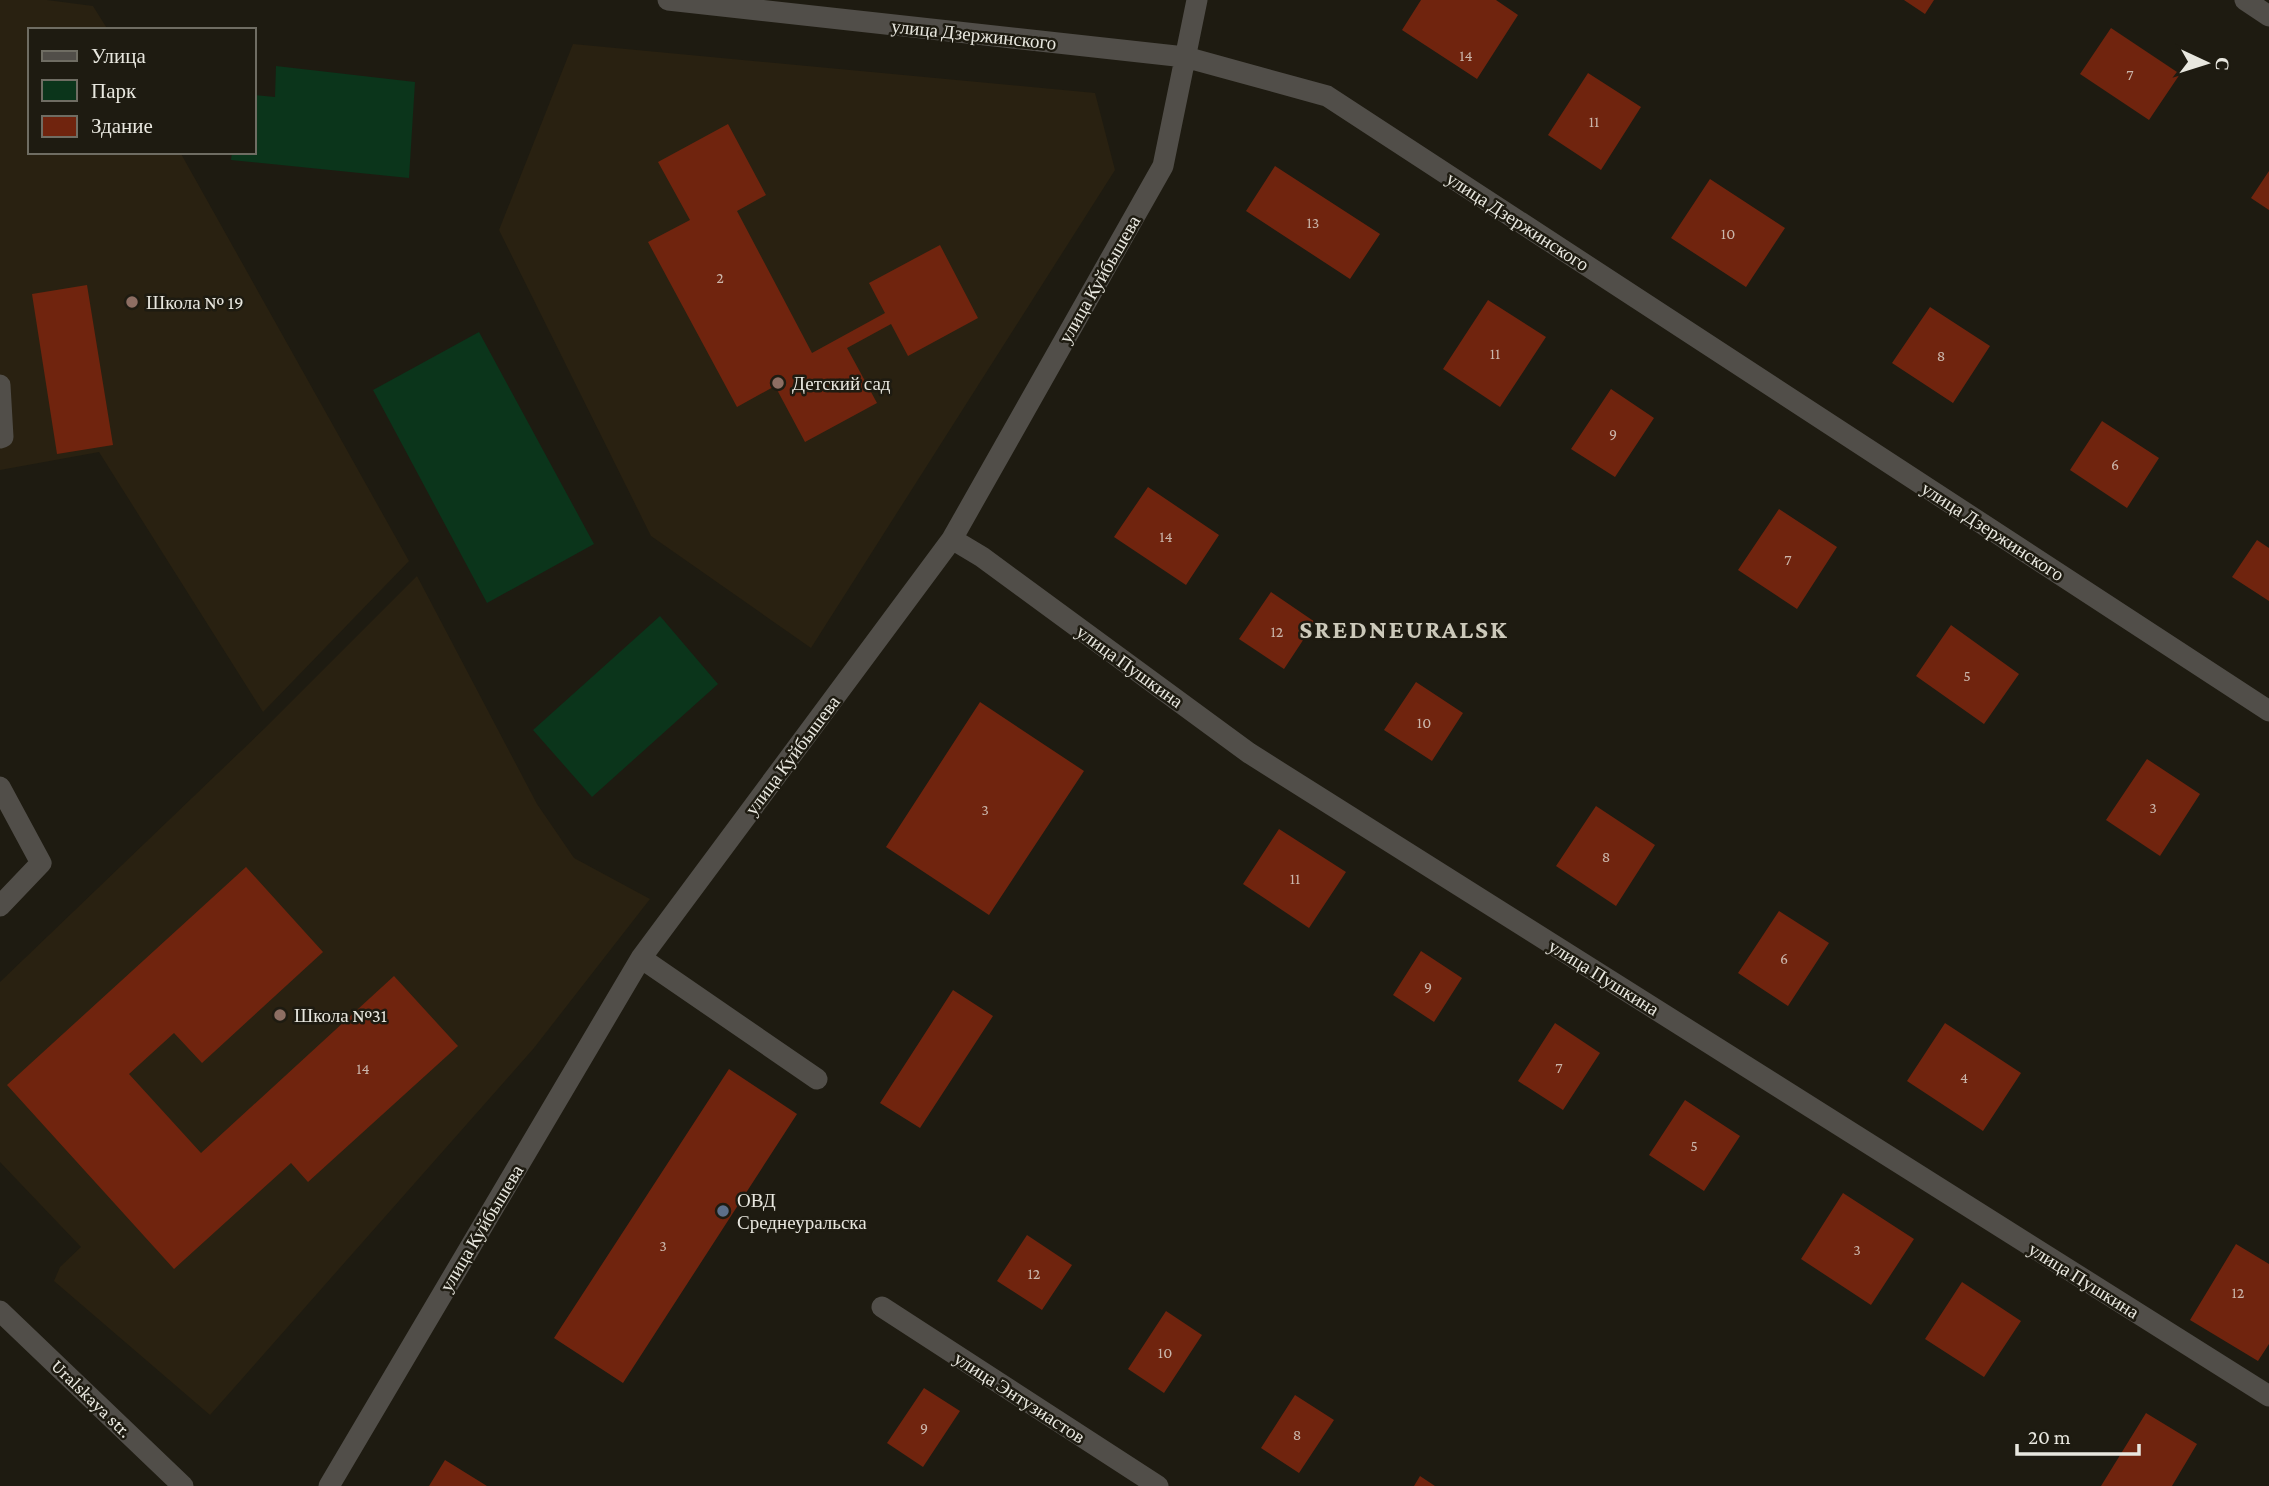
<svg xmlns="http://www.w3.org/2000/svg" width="2269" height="1486" font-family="'Crimson Pro',serif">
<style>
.commercial{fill:#292111}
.green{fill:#0b351b}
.building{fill:#70240e}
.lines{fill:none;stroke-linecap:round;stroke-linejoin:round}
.minor{stroke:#514e49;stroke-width:21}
.education-dot{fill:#8d6e63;stroke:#1e1b11;stroke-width:2.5}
.service-dot{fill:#5c6f8a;stroke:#1e1b11;stroke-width:2.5}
.labels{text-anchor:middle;stroke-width:5;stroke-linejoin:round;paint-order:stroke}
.number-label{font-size:16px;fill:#cab6ab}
.street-label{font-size:19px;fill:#e8e7df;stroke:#1e1b11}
.poi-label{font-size:19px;fill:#e8e7df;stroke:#1e1b11;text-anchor:start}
.district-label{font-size:26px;font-weight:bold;letter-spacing:2px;fill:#ccc9ba;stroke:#1e1b11}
</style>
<rect width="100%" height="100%" fill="#1e1b11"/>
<path class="commercial" d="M0,0h47l46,6 15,24h-78v122h150l229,409 -146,151 -164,-260 -99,18z
M573,44l522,49 20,77 -304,478 -160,-112 -152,-306z
M417,576l120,228 37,54 76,41 -116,149 -324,367 -156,-134 6,-14 21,-20 -81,-85v-180l265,-254z"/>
<path class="green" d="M276,66l139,16 -6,96 -178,-18 1,-8h22v-57l21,2z
M479,332l115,212 -107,59 -114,-213z
M660,616l58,68 -126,113 -59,-67z"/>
<path class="building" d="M1421,0h75l22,15 -41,64 -75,-49z
M1904,0h30l-9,14z
M2111,28l69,46 -31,46 -69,-46z
M1588,73l53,34 -40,63 -53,-35z
M728,124l38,71 -29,16 75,142 73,-40 -16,-30 71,-38 38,73 -70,38 -17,-32 -44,24 30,55 -72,39 -30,-56 -38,21 -89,-165 42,-22 -32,-58z
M1275,166l105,68 -30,45 -104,-68z
M2269,171v39l-18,-12z
M1710,179l75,49 -39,59 -75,-49z
M87,285l26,160 -56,9 -25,-160z
M1488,300l58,37 -46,70 -57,-38z
M1930,307l60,39 -37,57 -61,-40z
M1611,389l43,29 -39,59 -44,-28z
M2102,421l57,37 -32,50 -57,-38z
M1148,487l71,48 -33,50 -72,-48z
M1779,509l58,38 -40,62 -59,-39z
M2257,540l12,8v53l-37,-24z
M1271,592l44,30 -31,47 -45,-30z
M1951,625l68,49 -35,50 -68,-48z
M1416,682l47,31 -31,48 -48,-31z
M980,702l104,69 -95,144 -103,-68z
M2147,759l53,35 -40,62 -54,-36z
M1596,806l59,39 -39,61 -60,-40z
M1279,829l67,43 -37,56 -66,-44z
M246,867l77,85 -121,111 -28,-30 -45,41 72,79 193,-177 64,70 -150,136 -17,-19 -117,106 -167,-184z
M1779,911l50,32 -41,63 -50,-33z
M1421,951l41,27 -28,44 -41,-27z
M953,990l40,26 -73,112 -40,-25z
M1555,1023l45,30 -37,57 -45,-29z
M1945,1023l76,50 -38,58 -76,-50z
M729,1069l68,45 -174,269 -69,-45z
M1685,1100l55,36 -36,55 -55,-36z
M1843,1193l71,46 -43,66 -70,-46z
M1027,1235l45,30 -30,45 -45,-29z
M2236,1244l33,20v80l-11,17 -68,-41z
M1962,1282l59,39 -37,56 -59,-38z
M1166,1311l36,24 -38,58 -36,-24z
M924,1388l36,23 -37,56 -36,-24z
M1295,1395l39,25 -35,53 -38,-25z
M2146,1413l51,31 -25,42h-71z
M445,1460l42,26h-58z
M1420,1476l15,10h-21z"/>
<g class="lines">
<path class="minor" d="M668,0l517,57 142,39 942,615
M2245,0l24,16
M0,385l3,52 -3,1
M952,539l30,18 267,196 1020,643
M0,787l41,76 -41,43
M641,958l176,121
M882,1307l276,179
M0,1311l183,175
M329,1486l312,-528 311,-419 211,-373 34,-166"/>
</g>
<g class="education-dot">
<circle cx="132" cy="302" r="7"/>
<circle cx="778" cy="383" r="7"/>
<circle cx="280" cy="1015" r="7"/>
</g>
<circle class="service-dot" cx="723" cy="1211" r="7"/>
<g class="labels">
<g class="number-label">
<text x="1466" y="61">14</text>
<text x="2130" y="80">7</text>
<text x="1594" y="127">11</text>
<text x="1313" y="228">13</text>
<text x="1728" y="239">10</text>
<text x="720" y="283">2</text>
<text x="1495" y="359">11</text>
<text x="1941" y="361">8</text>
<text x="1613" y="439">9</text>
<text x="2115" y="470">6</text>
<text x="1166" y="542">14</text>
<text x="1788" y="565">7</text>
<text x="1277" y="637">12</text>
<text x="1967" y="681">5</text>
<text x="1424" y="728">10</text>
<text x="2153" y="813">3</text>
<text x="985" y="815">3</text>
<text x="1606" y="862">8</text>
<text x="1295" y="884">11</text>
<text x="1784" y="964">6</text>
<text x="1428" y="992">9</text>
<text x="1559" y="1073">7</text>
<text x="363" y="1074">14</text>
<text x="1964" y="1083">4</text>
<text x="1694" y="1151">5</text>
<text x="663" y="1251">3</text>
<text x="1857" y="1255">3</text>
<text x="1034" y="1279">12</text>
<text x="2238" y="1298">12</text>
<text x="1165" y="1358">10</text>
<text x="924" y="1433">9</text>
<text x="1297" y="1440">8</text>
</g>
<g class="street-label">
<text transform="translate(974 34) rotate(6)" y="7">улица Дзержинского</text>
<text transform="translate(1518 221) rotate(33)" y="7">улица Дзержинского</text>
<text transform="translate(1099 279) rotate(-60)" y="7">улица Куйбышева</text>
<text transform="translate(1993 531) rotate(33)" y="7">улица Дзержинского</text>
<text transform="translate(1130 666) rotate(36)" y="7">улица Пушкина</text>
<text transform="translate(792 755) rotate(-53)" y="7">улица Куйбышева</text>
<text transform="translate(1604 977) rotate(32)" y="7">улица Пушкина</text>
<text transform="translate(481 1228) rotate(-59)" y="7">улица Куйбышева</text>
<text transform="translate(2084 1280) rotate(32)" y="7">улица Пушкина</text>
<text transform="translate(1020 1397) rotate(33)" y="7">улица Энтузиастов</text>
<text transform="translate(92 1398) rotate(44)" y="7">Uralskaya str.</text>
</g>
<g class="poi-label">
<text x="146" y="309">Школа № 19</text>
<text x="792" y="390">Детский сад</text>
<text x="294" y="1022">Школа №31</text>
<text x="737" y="1207">ОВД<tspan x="737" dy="22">Среднеуральска</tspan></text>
</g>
<g class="district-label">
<text x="1404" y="638">SREDNEURALSK</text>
</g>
</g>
<rect x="28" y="28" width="228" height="126" fill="#1e1b11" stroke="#6f6d63" stroke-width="2"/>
<rect x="42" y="51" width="35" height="10" fill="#514e49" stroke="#6f6d63" stroke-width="2"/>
<text x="91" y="63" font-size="21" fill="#e8e7df">Улица</text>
<rect x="42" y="80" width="35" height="21" fill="#0b351b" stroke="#6f6d63" stroke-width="2"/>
<text x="91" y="98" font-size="21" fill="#e8e7df">Парк</text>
<rect x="42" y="116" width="35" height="21" fill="#70240e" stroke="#6f6d63" stroke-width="2"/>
<text x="91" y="133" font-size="21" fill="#e8e7df">Здание</text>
<g transform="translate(2206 63) rotate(94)" stroke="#1e1b11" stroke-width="5" paint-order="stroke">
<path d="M0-5L12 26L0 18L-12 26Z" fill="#e8e7df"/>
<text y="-10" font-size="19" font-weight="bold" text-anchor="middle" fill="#e8e7df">С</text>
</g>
<path d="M2017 1444v10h122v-10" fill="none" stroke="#e8e7df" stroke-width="3.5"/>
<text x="2028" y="1444" font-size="21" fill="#e8e7df" stroke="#1e1b11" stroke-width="5" paint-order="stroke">20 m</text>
</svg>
